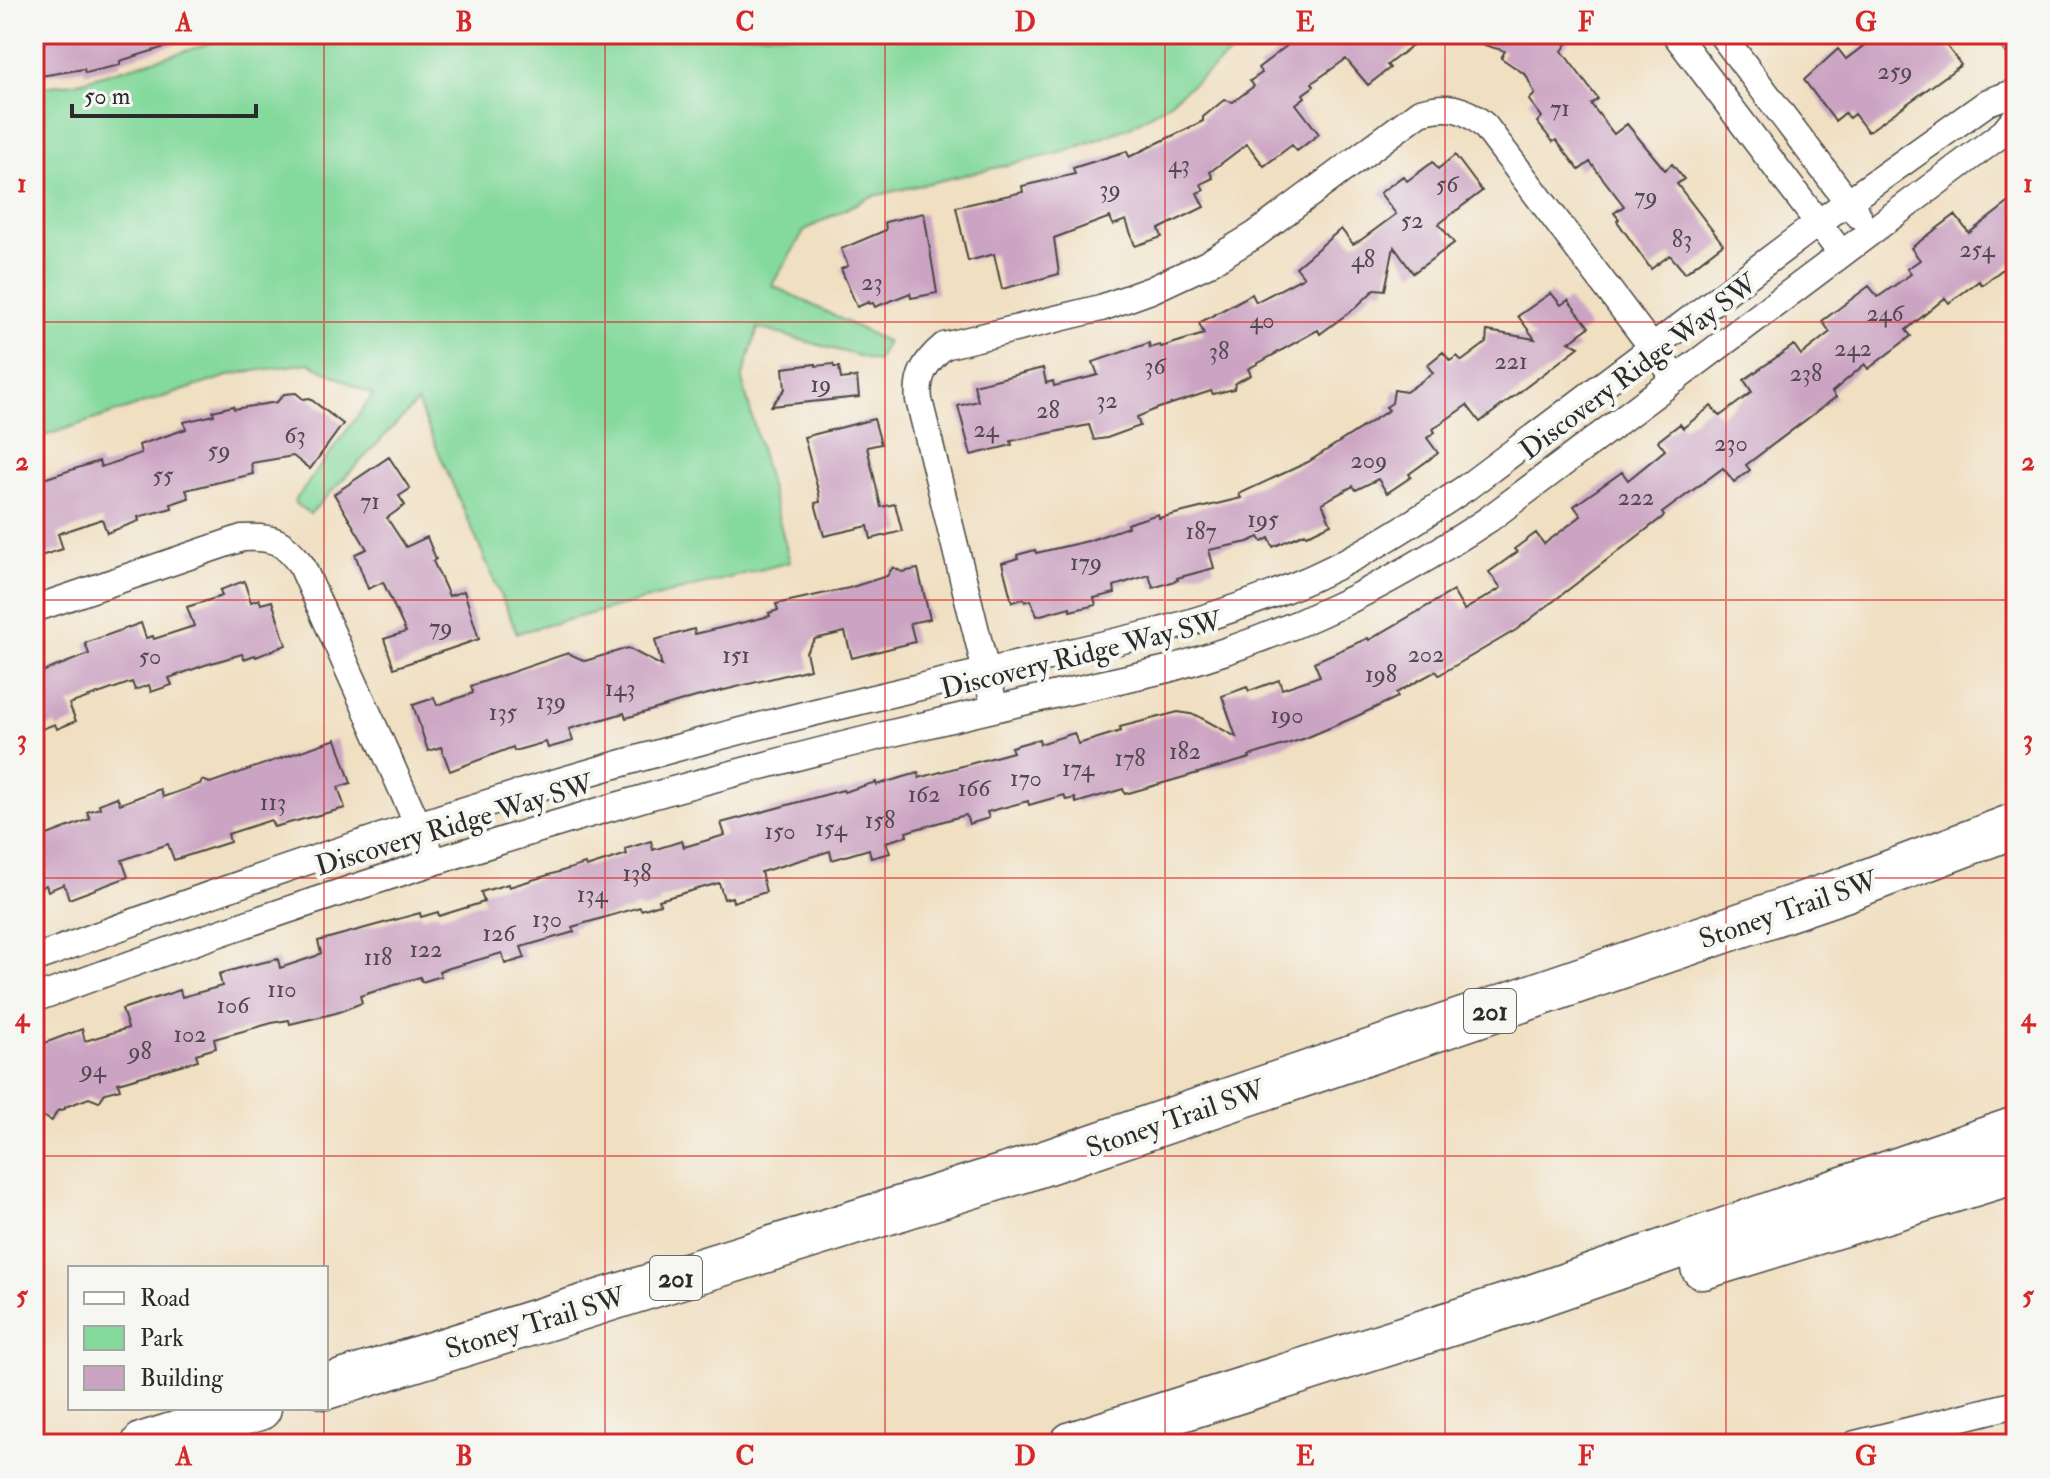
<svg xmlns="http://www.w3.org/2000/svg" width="2050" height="1478" font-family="'IM FELL Double Pica',serif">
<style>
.green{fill:#84d99c;stroke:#588264;stroke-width:2}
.building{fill:#cca4c3}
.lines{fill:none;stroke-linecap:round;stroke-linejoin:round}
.street-casing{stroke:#494642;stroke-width:29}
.highway-casing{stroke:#494642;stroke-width:47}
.street{stroke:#fff;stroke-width:26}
.highway{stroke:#fff;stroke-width:44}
.grid{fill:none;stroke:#d62828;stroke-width:2;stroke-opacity:0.55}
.labels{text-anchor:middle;stroke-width:8;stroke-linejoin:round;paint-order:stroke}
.number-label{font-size:24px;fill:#534951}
.shield{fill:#f6f6f2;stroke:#686867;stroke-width:2}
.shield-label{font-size:26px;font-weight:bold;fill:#2b2b2b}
.street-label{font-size:28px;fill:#2b2b2b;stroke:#f6f6f2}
.neatline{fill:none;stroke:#d62828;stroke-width:3}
.grid-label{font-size:26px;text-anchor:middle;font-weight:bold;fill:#d62828}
</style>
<rect width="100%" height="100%" fill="#f6f6f2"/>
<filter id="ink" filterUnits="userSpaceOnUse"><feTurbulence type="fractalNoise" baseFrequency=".0125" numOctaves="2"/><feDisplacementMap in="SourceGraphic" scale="16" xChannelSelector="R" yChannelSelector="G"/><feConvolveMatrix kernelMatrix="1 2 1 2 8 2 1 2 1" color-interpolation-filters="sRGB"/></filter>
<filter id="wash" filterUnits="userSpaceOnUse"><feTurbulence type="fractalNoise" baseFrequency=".006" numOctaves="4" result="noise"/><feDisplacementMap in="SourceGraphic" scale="32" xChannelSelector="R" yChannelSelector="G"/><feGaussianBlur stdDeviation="1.8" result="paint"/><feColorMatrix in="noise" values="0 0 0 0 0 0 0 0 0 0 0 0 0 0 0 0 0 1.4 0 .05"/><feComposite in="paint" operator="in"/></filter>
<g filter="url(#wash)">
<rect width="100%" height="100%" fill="#f0dfc1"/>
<path class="green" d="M243,34h1013l-90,71 -36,22 -66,25 -195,45 -64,33 -33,55 115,57 -10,19 -119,-33 -16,51 48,183 -273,71 -100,-231 -107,112 -16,-12 79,-107 -64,-32 -75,11 -200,65v-351l41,-5z"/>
<g id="blocks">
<path class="building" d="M34,34h163v3l-77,24v4l-35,8 -1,-4 -50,8z
M1302,34h125l-40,31 3,3 -22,17 -22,-26 -34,24 2,3 -11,8 2,3 -9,7 23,30 -22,17 -5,-6 -28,21 -17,-22 -37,28 3,6 -12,6 3,6 -7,3 7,14 -45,22 3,8 -27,9 -9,-26 -13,5 -3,-8 -56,21 5,36 -57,15 -8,-35 -26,7 -12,-54 67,-15 -1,-6 53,-12 -2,-6 54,-17 2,6 74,-36v-4l21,-17 9,2 21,-16 -4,-5 12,-8 -4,-5z
M1465,34h109l-12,17 36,48 -7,5 23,30 13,-10 38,46 7,-6 12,15 -7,5 46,60 -38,29 -15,-18 -19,14 -34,-48 2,-2 -5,-6 10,-7 -34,-44 -11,8 -23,-30 -3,2 -16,-20 5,-5 -13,-17 6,-6 -9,-19 -25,-17 4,-7 -41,-12z
M1879,34h81l-14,11 15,20 -93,67 -14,-18 -5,4 -4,-5 -10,8 -31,-41 34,-31 8,10z
M1455,155l27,36 -43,33 15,19 -41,30 -19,-26 -9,43 -10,-1 -20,19 -35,26 -2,-4 -70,39 3,6 -16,8 -1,6 -21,5 -2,-3 -55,18 -19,8 3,9 -33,12 -13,2 -5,-15 -78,16 1,4 -41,10 -13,-49 20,-5 -4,-16 69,-17 3,15 7,-2 1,5 44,-11 -5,-13 56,-19 1,5 10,-3 1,2 43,-13 -5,-11 53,-29 4,8 48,-25 -8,-10 45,-38 12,15 8,-4 35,-26 -16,-21 23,-17 4,5 26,-19 5,7z
M2016,197v62l-34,26 -3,-4 -30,22 -4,-5 -39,32 5,6 -43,33 -3,-5 -33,28 4,5 -90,68 4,5 -16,12 -11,-14 -61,45 2,3 -148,114 -77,45 -3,-4 -40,22 2,4 -43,20 -49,21 -57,18 1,2 -125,36 -2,-5 -47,14 -1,-5 -9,2 -2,-5 -35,10 -1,-4 -41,11 2,6 -20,6 -3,-9 -8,2 -52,15 1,4 -21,6 4,11 -19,5 -2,-9 -37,11 -2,-9 -69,21 5,20 -33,10 -1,-5 -8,2 -5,-16 -60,17 1,4 -19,6 -1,-3 -68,20 2,5 -53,15 4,11 -20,6 -3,-11 -63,18 2,5 -19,6 -2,-5 -60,19 2,7 -26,10 -46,11 -1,-4 -17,3 -58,16 2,9 -20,6 2,6 -80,23 2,6 -15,4 -6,9 -10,-4 -24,9v2l-8,2 -5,10 -18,-9v-65l48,-18 3,12 43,-13 -6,-19 58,-19 2,7 40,-11 -3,-12 28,-8 31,-7 2,9 36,-12 5,-3 -3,-12 102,-28 1,4 17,-5 1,4 45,-14 -3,-10 27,-8 1,3 76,-23 1,3 41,-13 -2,-5 26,-8 2,9 29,-9 2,6 41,-12 -4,-12 122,-33 1,2 32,-10v3l42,-12 1,5 94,-26 -2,-5 28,-8 1,5 34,-11 4,11 43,-13 -1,-4 58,-15 18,3 40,22 -14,-41 25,-9 2,4 30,-11 3,9 38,-13 -6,-14 54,-24 1,2 84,-49 11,19 37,-22 -12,-16 28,-20 -3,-3 22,-16 8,11 37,-28 -7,-10 48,-34 6,8 37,-30 -7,-9 22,-17 3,4 28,-22 9,10 32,-24 -8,-12 50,-35 7,10 29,-23 -8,-11 47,-35 9,11 33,-23 -4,-5 13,-9 -9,-12 44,-33 14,18z
M924,213l13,80 -26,5 -1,-5 -35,14 -2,-4 -4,1v-2l-12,5 -16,-38 7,-3 -7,-17 45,-19 -1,-8z
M1551,293l10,12 7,-5 21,27 -20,15 10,5 -99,75 -13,-17 -34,24 2,3 -8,6 11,15 -29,21 2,3 -24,16 -9,-14 -22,11 -3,-4 -31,17 9,21 -19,9 -6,2 -1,-2 -32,14 -4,-9 -7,4 -3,-5 -11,5 -39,8 5,18 -37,10 1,2 -25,8 -4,-13 -35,11 1,7 -21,5 2,7 -26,6v-4l-33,9 -6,-16 -6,2 -1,-3 -12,3 -10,-39 16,-5 -1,-3 18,-5 1,3 52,-12 40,-14 -1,-3 31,-10 1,4 82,-20 -2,-4 69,-32 81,-52 -3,-3 6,-4 2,-13 12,2 27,-19 -6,-8 16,-13 7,9 7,-5 5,5 24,-18 1,-12 48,8 -17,-23z
M816,364v2l17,-2 1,3h5l2,12 16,-2 2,20 -88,9 14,-17 -2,-21z
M296,393l7,6 6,-1 34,26 -33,45 -17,-13 -42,7 2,11 -67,16 3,8 -18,6 1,4 -34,9 1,4 -32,12 -5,-14 -44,15 5,15 -29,9v-76l65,-21 2,6 40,-14 -2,-8 47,-16 -2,-7 30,-7 -1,-4 20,-5 1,3 43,-7 7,-8z
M874,419l7,25 -14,3 14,60 14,-3 7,27 -31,8 -3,-13 -44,10 -9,-33 5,-1 -1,-8 -15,-57z
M389,457l21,32 -11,7 6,9 -18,13 19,29 21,-10 9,22 -3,2 16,35 15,-5 15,48 -85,29 -10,-29 22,-7 -23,-50 -15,7 -13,-35 12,-5 -33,-55z
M893,567l9,5 16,-3 12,50 -20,4 5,19 -63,16 -7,-26 -30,7 -9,13 4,17 -114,28 -70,21 -2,-5 -55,16 4,12 -25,7 -2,-6 -32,9 -1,-4 -63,24 -9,-24 -13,4 -15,-46 21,-7 3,7 36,-12 -2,-7 97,-33 17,8 43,-13 34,18 -7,-26 39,-11 1,5 75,-18 -1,-3 9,-3 -2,-6 73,-16 38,-12z
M244,581l7,21 8,-3 2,5 11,-3 14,44 -30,12 -1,-2 -11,4 -2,-5 -37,11 -36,13 3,7 -21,7 -2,-7 -14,5 -3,-8 -63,22 7,17 -19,8 -2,-5 -13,5 -8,-23v-31l55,-21 -4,-11 56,-20 5,15 7,-2 1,3 40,-13 -7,-19 35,-11 -2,-6z
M336,739l15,44 -13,4 7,21 -71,19 -3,-7 -43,14 2,8 -56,18 -6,-16 -46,16 6,17 -59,22 -5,-15 -16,7 -2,-6 -12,5v-50l56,-21 -3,-7 13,-4 -1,-4 18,-7 3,7 40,-15 3,8 37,-13 2,-4 8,3z"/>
</g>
</g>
<g filter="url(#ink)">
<use href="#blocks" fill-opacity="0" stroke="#494642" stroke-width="2"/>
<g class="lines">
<g class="street-casing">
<path id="street" d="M1675,34l166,219
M1721,34l137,181
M2008,34l8,10
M34,609l208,-71c31,-2 42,3 60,28l132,295
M995,708l-76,-308c-3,-24 7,-39 25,-54l157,-38 50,-18 56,-26 48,-29 165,-123c27,-8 44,-5 65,14l191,253
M34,959c218,-82 440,-157 665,-217 152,-41 305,-74 458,-110 46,-13 91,-27 134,-45 63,-25 121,-63 176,-100l351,-264 170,-121 28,-10
M34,999c189,-69 379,-133 572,-190 186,-54 374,-98 562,-140 123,-35 215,-80 321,-150l515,-387 12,-15
M1855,1444l161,-40"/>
</g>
<g class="highway-casing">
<path id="highway" d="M1703,1267l313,-96
M326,1387l701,-218 817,-279 172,-65
M144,1444l115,-36
M1072,1444l437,-139 507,-176"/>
</g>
<use href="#street" class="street"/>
<use href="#highway" class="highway"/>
</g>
</g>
<path class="grid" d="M324,34v1234M605,34v1410M885,34v1410M1165,34v1410M1445,34v1410M1726,34v1410M34,322h1982M34,600h1982M34,878h1982M34,1156h1982M324,1408v36"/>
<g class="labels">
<g class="number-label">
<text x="1895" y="79">259</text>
<text x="1560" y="116">71</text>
<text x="1179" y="172">43</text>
<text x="1447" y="192">56</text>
<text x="1110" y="197">39</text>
<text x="1646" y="204">79</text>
<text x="1412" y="228">52</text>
<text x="1682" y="247">83</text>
<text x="1977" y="257">254</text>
<text x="1363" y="267">48</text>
<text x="872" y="290">23</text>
<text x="1885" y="321">246</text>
<text x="1262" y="328">40</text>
<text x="1853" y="356">242</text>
<text x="1219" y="359">38</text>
<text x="1511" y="369">221</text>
<text x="1155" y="374">36</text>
<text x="1806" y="381">238</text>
<text x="821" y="392">19</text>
<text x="1107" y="408">32</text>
<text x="1048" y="418">28</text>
<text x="986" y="437">24</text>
<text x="295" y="443">63</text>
<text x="1731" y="451">230</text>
<text x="219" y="458">59</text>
<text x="1369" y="468">209</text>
<text x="163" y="483">55</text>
<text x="1636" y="505">222</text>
<text x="370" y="509">71</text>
<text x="1263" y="527">195</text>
<text x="1201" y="539">187</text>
<text x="1086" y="570">179</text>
<text x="441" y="635">79</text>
<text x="1426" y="662">202</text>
<text x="736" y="663">151</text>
<text x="150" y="664">50</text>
<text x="1381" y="682">198</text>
<text x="620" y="696">143</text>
<text x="551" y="709">139</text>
<text x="503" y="720">135</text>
<text x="1287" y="723">190</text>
<text x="1185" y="759">182</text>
<text x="1130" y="766">178</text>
<text x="1078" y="776">174</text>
<text x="1026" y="786">170</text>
<text x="974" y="796">166</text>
<text x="924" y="802">162</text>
<text x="273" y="810">113</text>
<text x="880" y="828">158</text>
<text x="831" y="836">154</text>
<text x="780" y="839">150</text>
<text x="637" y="881">138</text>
<text x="592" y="902">134</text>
<text x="547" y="927">130</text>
<text x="499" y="941">126</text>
<text x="426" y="957">122</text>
<text x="378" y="965">118</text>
<text x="282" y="997">110</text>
<text x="233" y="1013">106</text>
<text x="190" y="1042">102</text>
<text x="140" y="1059">98</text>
<text x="93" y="1077">94</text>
</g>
<g class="shield">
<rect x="1464" y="989" width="52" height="44" rx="6"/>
<rect x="650" y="1256" width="52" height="44" rx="6"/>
</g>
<g class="shield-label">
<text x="1490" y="1020">201</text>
<text x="676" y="1287">201</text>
</g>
<g class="street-label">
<text transform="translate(1638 366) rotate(-37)" y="10">Discovery Ridge Way SW</text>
<text transform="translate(1081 654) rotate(-14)" y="10">Discovery Ridge Way SW</text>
<text transform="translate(454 824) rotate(-17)" y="10">Discovery Ridge Way SW</text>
<text transform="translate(1788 909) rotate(-19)" y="10">Stoney Trail SW</text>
<text transform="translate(1175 1118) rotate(-19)" y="10">Stoney Trail SW</text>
<text transform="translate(535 1322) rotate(-17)" y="10">Stoney Trail SW</text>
</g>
</g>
<rect width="2050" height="1478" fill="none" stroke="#f6f6f2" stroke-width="88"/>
<rect x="68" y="1266" width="260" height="144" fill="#f6f6f2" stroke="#a5a5a2" stroke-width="2"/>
<rect x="84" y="1292" width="40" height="12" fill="#ffffff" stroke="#a5a5a2" stroke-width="2"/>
<text x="140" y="1306" font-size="24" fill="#2b2b2b">Road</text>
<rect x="84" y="1326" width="40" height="24" fill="#84d99c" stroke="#a5a5a2" stroke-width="2"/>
<text x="140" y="1346" font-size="24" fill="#2b2b2b">Park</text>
<rect x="84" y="1366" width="40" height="24" fill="#cca4c3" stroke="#a5a5a2" stroke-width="2"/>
<text x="140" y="1386" font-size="24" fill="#2b2b2b">Building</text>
<path d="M72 104v12h184v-12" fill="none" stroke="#2b2b2b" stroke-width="4"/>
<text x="84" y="104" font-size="24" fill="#2b2b2b" stroke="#f6f6f2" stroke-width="6" paint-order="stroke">50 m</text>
<rect x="44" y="44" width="1962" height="1390" class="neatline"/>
<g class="grid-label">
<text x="184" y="31">A</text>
<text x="464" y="31">B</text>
<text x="745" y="31">C</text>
<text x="1025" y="31">D</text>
<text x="1305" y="31">E</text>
<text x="1586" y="31">F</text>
<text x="1866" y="31">G</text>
<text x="22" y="192">1</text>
<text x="2028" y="192">1</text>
<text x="22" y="470">2</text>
<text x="2028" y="470">2</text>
<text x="22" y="748">3</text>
<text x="2028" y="748">3</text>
<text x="22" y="1026">4</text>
<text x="2028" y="1026">4</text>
<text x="22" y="1304">5</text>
<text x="2028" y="1304">5</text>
<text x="184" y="1465">A</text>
<text x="464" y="1465">B</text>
<text x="745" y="1465">C</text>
<text x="1025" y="1465">D</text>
<text x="1305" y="1465">E</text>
<text x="1586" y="1465">F</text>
<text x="1866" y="1465">G</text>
</g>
</svg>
